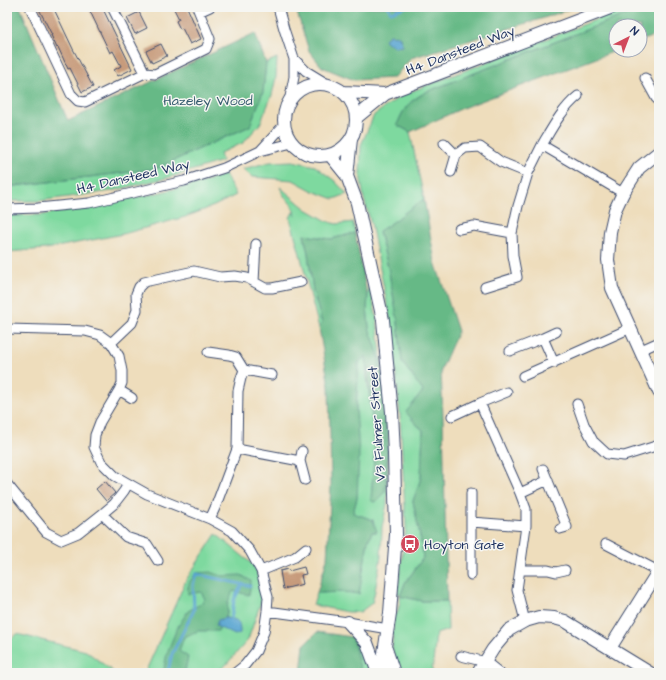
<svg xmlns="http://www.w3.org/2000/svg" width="666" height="680" font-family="'Architects Daughter',sans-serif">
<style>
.green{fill:#7ed99f;stroke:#4c847e}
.forest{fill:#66b986;stroke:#407472}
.water{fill:#58a5d1;stroke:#3a6a98}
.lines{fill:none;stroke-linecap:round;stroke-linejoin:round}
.stream{stroke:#58a5d1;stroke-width:3}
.building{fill:#c79b7c}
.minor-casing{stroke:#3b496c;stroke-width:11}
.tertiary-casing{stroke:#3b496c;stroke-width:14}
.minor{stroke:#fff;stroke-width:9}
.tertiary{stroke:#fff;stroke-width:12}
.labels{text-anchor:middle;stroke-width:3;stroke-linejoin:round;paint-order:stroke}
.street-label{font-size:14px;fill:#1b2f5e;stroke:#f6f6f2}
.park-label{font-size:14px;fill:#345a6e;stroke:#f6f6f2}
.poi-label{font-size:14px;fill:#1b2f5e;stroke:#f6f6f2;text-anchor:start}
</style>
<rect width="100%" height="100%" fill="#f6f6f2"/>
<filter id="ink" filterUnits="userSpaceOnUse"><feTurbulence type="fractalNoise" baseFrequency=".025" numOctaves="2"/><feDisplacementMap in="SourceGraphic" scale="8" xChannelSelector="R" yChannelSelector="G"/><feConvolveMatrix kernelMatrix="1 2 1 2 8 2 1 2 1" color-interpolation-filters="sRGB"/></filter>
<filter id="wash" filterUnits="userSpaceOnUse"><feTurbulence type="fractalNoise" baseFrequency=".012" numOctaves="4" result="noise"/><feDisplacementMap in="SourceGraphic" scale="16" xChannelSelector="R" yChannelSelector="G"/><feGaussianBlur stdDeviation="0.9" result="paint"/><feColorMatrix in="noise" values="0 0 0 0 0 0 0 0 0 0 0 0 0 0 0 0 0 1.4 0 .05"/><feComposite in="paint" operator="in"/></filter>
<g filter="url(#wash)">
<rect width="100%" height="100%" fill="#eeddbc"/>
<path class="green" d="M629,7h16l-219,85c-18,10 -21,14 -29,33l13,7 14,67 -17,12 -11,9 -17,12 9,35 10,55 4,40 21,29 -8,32 8,7 -2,48 -8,23 8,40 2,17 -18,25 -4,11h-4l9,-66 -6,-113 -9,-91 -20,-101 -7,-24 -4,-25 1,-29 13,-30 28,-20z
M277,58l-1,19 -4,18 -12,29 -17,19 -23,10 2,8 -51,16 -59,14 -73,10h-32v-14l148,-18 95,-43 13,-34 3,-29z
M293,161l22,5 20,15 12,13 -13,5 -21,-8 -20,-11 -41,-3 -9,-8 27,-7z
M225,174l11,21 -22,11 -29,11 -62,17 -77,15 -39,3v-37h35l111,-21 51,-12z
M280,187l26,22 21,12 9,3 17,-2 2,11 -24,6 -27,-4 4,18 5,38 9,32 -3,5 -19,-74 -10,-36 3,-6 3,4 -5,-12 -7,-8z
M369,283l8,36 12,112 -2,73 -5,23 -1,30 -6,34 -3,12 -12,9h-13l-34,-7 4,-12 26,-1 16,1 9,-52 4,-9h4l-3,-12 -20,-7 4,-15 -1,-90 3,-46 7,-7 1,22 8,68 -4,55 16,-40 -2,-57 -7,-50 -9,-25 -2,-21z
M216,534l40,33 6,32 -14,41 -24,27 -12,6h-67l41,-93z
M400,596l22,5h25l1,29 -12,4 -4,39h-32l-8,-24 2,-35h3l3,-12z
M17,634l69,17 29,22h-108v-31z
M352,634l12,14 6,25h-13l3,-2z"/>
<path class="forest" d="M7,7h13l48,114 187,-88 11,30 -3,29 -13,34 -95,43 -148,18z
M301,7h275l-32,11 -133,40 -17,20 -40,2 -32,-13 -13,-16 -13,-42z
M645,7h14v27l-19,7v-15h-24v24h2l-153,57 -55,25 -13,-7c8,-19 11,-22 29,-33z
M424,199l11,63 23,69 -17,39 2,47 4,184h-25l-22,-5 5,-13 18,-25 -2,-17 -8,-40 8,-23 2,-48 -8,-7 -9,-11 17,-21 -21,-29 -4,-40 -10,-55 -9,-36 17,-11 11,-9z
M355,233l13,66 -1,8 2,21 9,25 7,50 2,57 -2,31 -8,10 -4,1 -2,-2 4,-55 -9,-89 -7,6 -3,46 3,46 -2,44 -4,15 20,7 4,12h-5l-4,9 -9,53 -16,-2 -26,1 10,-34 4,-75 -2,-98 -10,-58 3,-5 -9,-32 -5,-38 -4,-18 27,4z
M211,572l11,4 19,-1 10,6 -2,14 -16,-4 -5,11 -1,12 -9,17h-20l-14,6 -5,14 9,6 -3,14 -11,2h-7l-3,-5 3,-15 10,-25 11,-17 11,-6 6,-6 -4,-7 -13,2c-2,-8 3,-15 8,-21z
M317,632l35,5 9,34 -4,2h-56l3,-28z"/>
<path class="water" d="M390,35l9,1 4,10 -8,1 -11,-7z
M226,618c12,1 14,3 14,15l-5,2 -19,-9 2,-6z"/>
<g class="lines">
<path class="stream" d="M388,7l3,5 14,-5
M231,619l3,-19 8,-16
M168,671l4,-17 22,-44 -1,-25 3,-11 54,12"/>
</g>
<g id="blocks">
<path class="building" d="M38,7h15l20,42 20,38 -11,5 -12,-24 -2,1 -10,-22 -1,1 -6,-13h1z
M88,7h14l30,62 -14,7 -4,-6 7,-4 -8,-15 -3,2z
M173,7h14l14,32 -11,5 -8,-16 -2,1 -4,-8 3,-2z
M139,12l8,16 -12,6 -8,-16z
M161,44l6,12 -15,7 -6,-12z
M105,481l10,12 -9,8 -10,-12z
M304,567l2,7 -5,1 2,9 -20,5 -3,-18 8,-2 1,2z"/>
</g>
</g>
<g filter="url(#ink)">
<use href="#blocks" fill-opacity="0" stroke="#3b496c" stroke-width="1"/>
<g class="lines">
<g class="minor-casing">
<path id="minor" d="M30,7l41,87 7,7 7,1 60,-29
M112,7l33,66 10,1 51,-25 4,-10 -13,-32
M278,7l6,22 10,30v18l-5,25
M199,12l11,-5
M294,59l12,12 23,14
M645,78l11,20 3,3
M578,96c-16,13 -26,32 -36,49l81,48
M444,143l12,12
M260,151l24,-26
M451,172l5,-17 9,-7 15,-1 21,15 27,11 14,-28
M7,209l31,-1 51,-5 95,-22 40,-13 36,-17 32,-8
M459,229l15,-3 38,7 6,-27 10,-33
M254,282l2,-38
M485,287l32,-10 -4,-21 -1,-23
M7,329l78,2 15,4 11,8 8,13 3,15v12l-3,7 -19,32 -5,13 -1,12 7,15 14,14 32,18 63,25 22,12 18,20 11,20 7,26 -1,14 -3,21 -8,19 -11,14 -10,8
M543,338l13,-6
M111,343l21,-20 5,-13 -1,-16 3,-7 5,-5 50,-11 26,6 15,-1 12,2 18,10h7l29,-6
M641,350l18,-8
M510,351l33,-13 11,25
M208,352l21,3 7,2 8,13 -3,8 -3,13 -1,58 -22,59 -5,11
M244,370l28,5
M523,376l108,-48
M119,390l13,8
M507,392l-27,11 40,90 6,16v17l-9,64 8,31
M577,404l7,20 9,17 14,13 17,2 35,-11
M452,416l28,-13
M237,449l63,12
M302,451l-2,10 5,19
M543,469l24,58 -7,2
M7,484l39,48 15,8 17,-7 24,-19 12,-10 10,-13 4,-7
M471,493v29l55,4
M520,493l28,-13
M102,514l24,23 21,7 11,17
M606,544l52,27
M520,570h28l8,2 9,-2
M261,571l34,-14 11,-9
M471,575v-53
M267,611l81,11 40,7
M461,656l25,6 14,11"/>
</g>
<g class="tertiary-casing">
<path id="tertiary" d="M284 120a36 36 0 1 1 72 0a36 36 0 1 1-72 0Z
M344,92l41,2
M357,117l28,-23 228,-87
M659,152l-20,16 -16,25 -8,17 -5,22 -2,28 4,28 47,104
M330,155l17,21 10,27 26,117 4,43 5,49 2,42 2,80 -6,79 -9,60
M347,176l4,-37
M348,622l19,21 11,30
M610,648l49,-78
M386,649l8,24
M478,673l15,-24 16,-19 16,-9 14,-4 15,1 11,3 85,52"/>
</g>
<use href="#minor" class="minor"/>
<use href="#tertiary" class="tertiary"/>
</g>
</g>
<defs>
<g id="bus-disc" transform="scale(1)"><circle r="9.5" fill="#d1495b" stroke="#f6f6f2"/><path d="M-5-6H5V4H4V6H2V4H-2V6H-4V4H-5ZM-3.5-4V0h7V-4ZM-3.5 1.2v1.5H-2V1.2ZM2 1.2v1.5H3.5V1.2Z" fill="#fff"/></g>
</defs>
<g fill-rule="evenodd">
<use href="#bus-disc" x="410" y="544"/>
</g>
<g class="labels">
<g class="street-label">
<text transform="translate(460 50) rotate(-21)" y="5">H4 Dansteed Way</text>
<text transform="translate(133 176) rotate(-13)" y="5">H4 Dansteed Way</text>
<text transform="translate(376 424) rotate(-94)" y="5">V3 Fulmer Street</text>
</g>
<g class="park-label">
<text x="208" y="105">Hazeley Wood</text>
</g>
<g class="poi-label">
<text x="424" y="549">Hoyton Gate</text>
</g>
</g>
<rect width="666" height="680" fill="none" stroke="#f6f6f2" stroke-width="24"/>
<g transform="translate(628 38) rotate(42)"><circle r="19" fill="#f6f6f2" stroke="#9ea6b7"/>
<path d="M0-3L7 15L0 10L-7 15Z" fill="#d1495b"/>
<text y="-6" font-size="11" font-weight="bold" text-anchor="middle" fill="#1b2f5e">N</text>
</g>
</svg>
